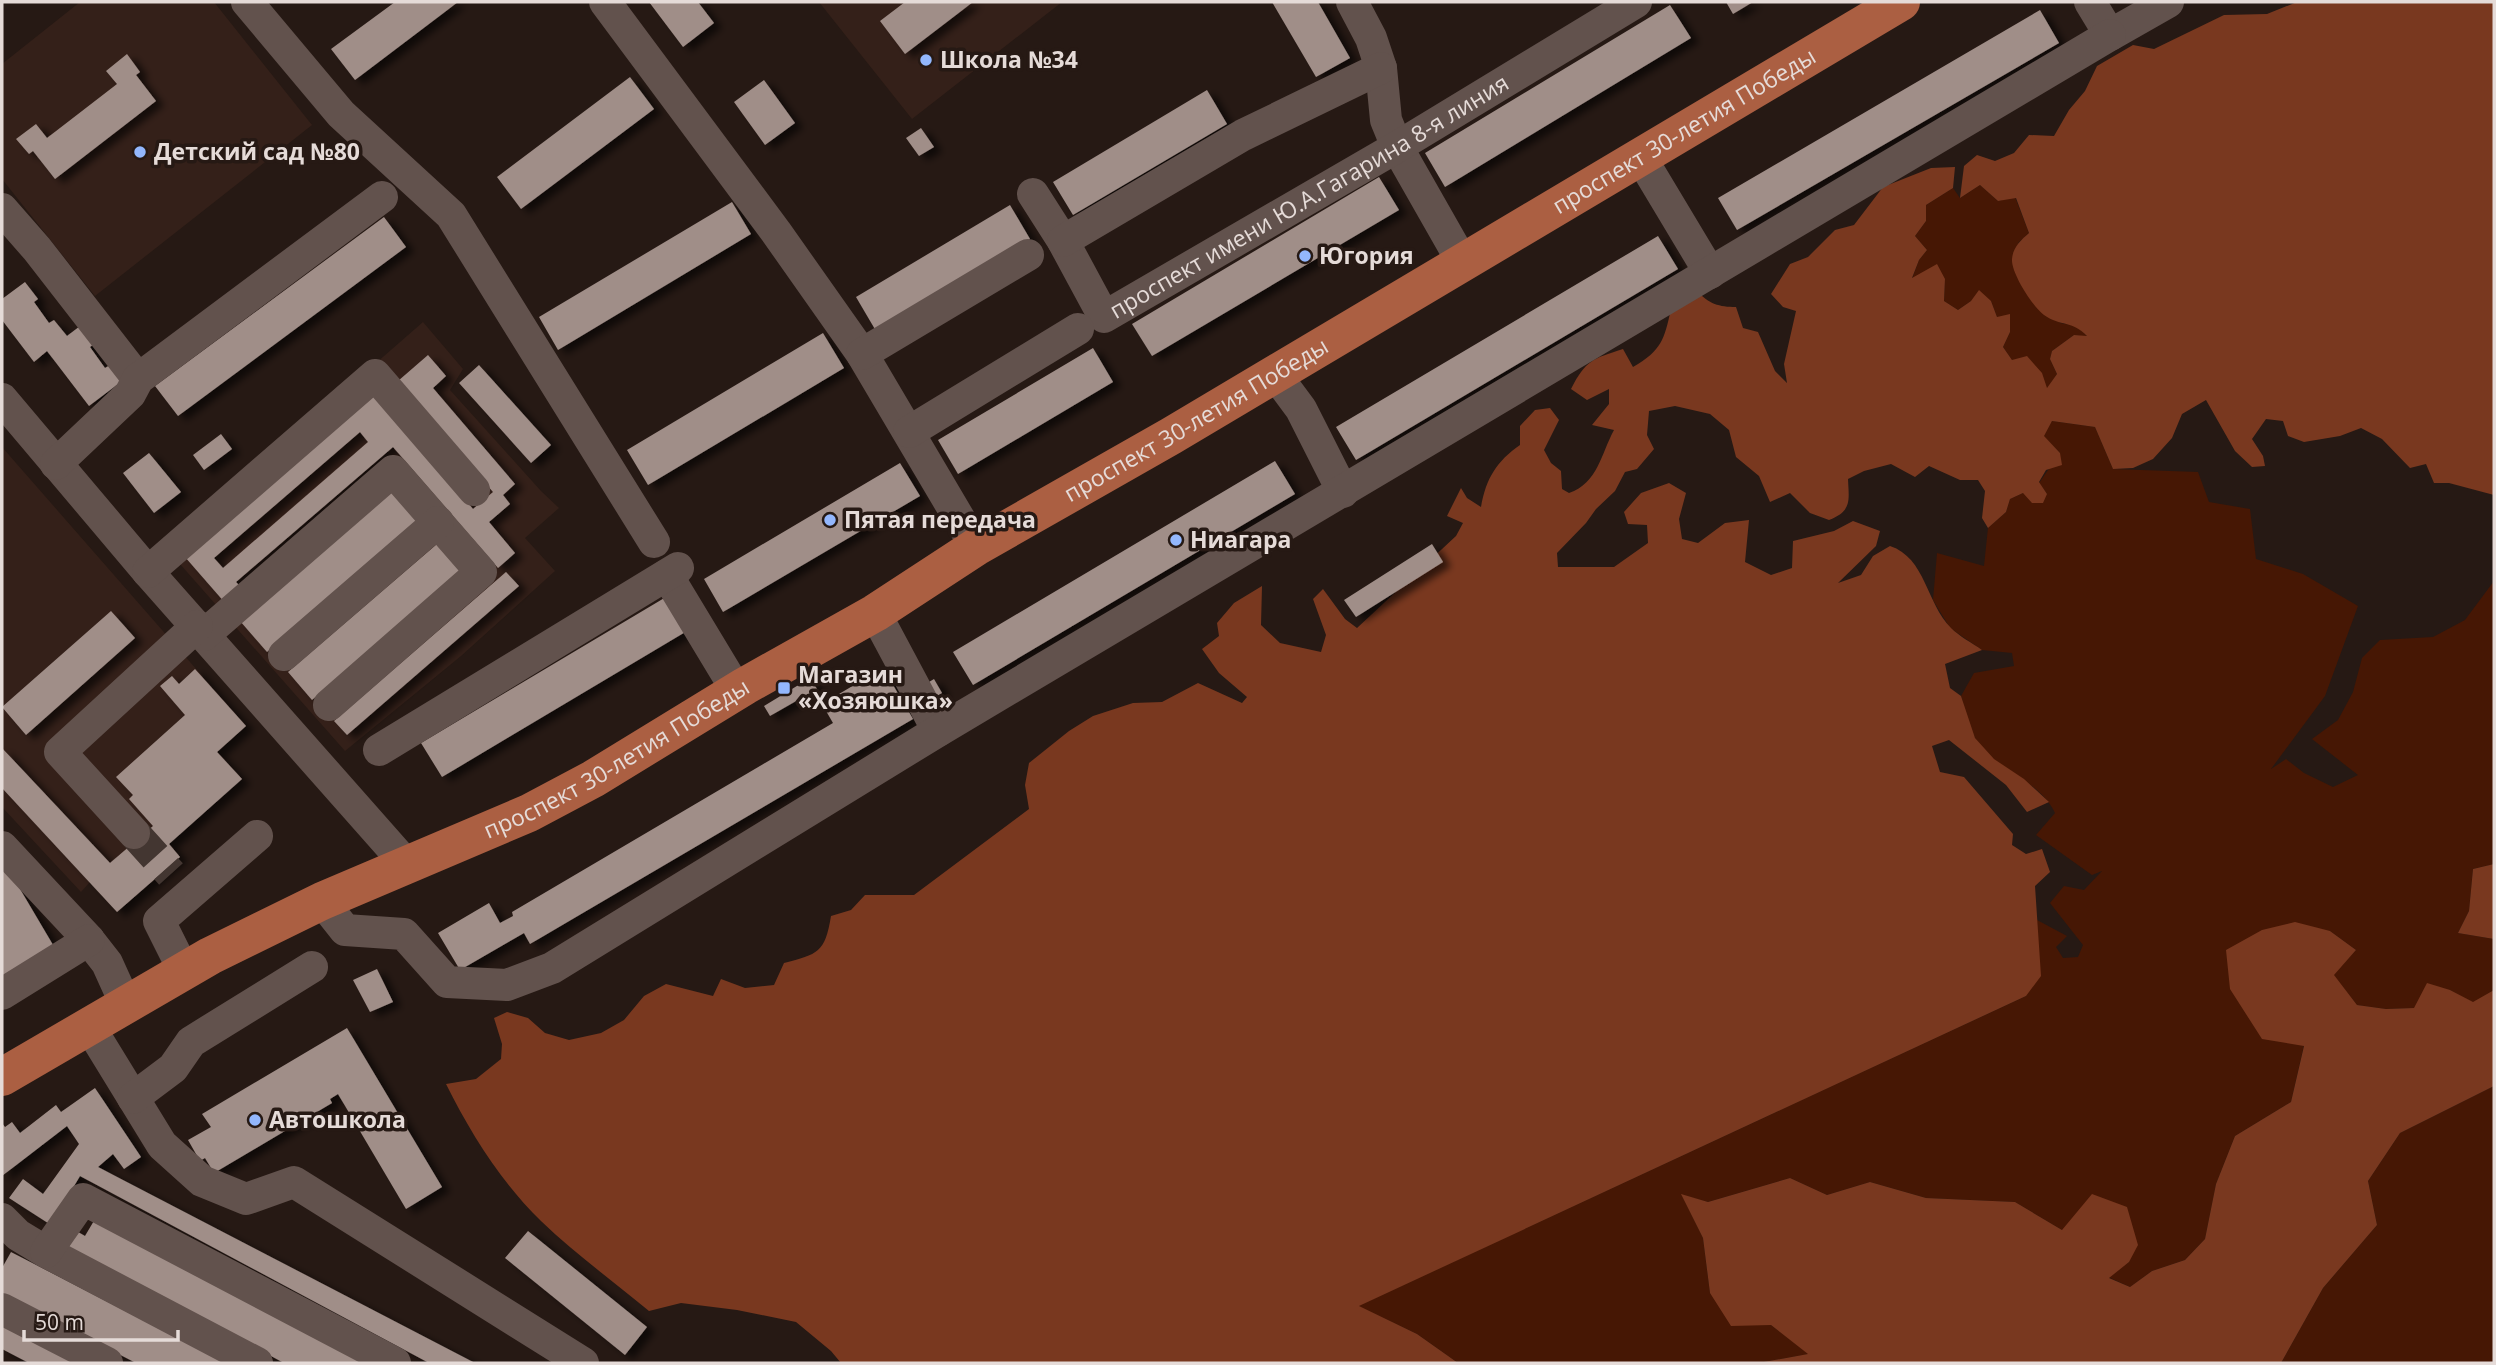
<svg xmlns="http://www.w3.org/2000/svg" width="2496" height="1365" font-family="'Open Sans',sans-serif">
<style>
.built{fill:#342019}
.green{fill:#461704}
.forest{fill:#79381f}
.building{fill:#a08e88;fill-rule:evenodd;filter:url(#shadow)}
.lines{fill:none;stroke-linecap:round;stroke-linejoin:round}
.minor-tunnel{stroke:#433631;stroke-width:32;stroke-dasharray:32 16;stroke-linecap:butt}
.minor{stroke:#62524d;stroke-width:32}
.major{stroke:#ab5f42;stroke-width:38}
.poi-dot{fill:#93b7fd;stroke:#261914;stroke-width:2.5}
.labels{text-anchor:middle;stroke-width:7;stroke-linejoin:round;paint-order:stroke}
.poi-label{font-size:23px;font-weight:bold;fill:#e5dbd8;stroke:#261914;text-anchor:start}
.street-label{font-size:23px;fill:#e5dbd8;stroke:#261914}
</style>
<defs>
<filter id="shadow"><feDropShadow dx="8" dy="4.5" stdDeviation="3.5" flood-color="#0009"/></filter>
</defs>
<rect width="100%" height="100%" fill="#261914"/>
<path class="built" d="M80,2h134l98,123 -217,171 -93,-117v-115z
M819,2h243l-150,117z
M423,322l40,47 -13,21 91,101 18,17 -34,30 30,33 -94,85 -116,95 -180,-204z
M2,447l244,279 -28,26 24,27 -73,64 11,14 -63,55 -27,-30 -9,10 -79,-85z"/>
<path class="green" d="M1980,185l18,16 17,-4 14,36 -11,10 42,80 17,3 11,11 -14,-2 -22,16 -2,8 7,15 -10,15 -35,-29 -9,-13 7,-15 -13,-15 -6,-16h-20l-13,9 -14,-9 1,-22h-33l7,-19 8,-10 -12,-14 11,-15v-16l27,-17 7,10z
M2052,421l43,6 18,42 85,3 11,30 41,7 6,50 47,15 55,32 -33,90 -54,73 15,-10 18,14 29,14 25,-12 -46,-36 26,-19 15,-28 9,-34 18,-18 53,-3 32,-17 29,-39v283l-21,5 -4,42 -11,22 36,6v51l-21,13 -23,-13 -36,18 -28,1 -29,-4 -24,-30 23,-25 -26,-19 -39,171 -56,34 -19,48 -11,55 -20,21 -33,11 -22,16 -22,-10 21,-15 -67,-32 -47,-28 -89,-4 -56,-16 -43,13 -37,-17 -82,24 -26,-7 21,43 7,55 61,32 38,29 -51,9h-300l-41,-29 -59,-28 668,-310 12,-50 -1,-26 30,16 -11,11 7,11 15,-1 5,-12 -33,-42 14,-17 20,4 18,-19 -10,4 -56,-40 19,-22c-17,-35 -62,-43 -80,-75 -7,-13 -10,-29 -14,-42l13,-23 40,-7 -2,-13 -30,-3 -32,-22 -17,-28 4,-47 47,13 4,-38 18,-16 4,-13 13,-6 24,1 -8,-11 21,-30 -17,-17z
M2494,1086v277h-213l42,-75 54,-63 -9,-44 32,-48z"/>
<path class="forest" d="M2297,2h197v493l-45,-12h-15l-8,-19 -16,4 -28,-29 -21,-11 -21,8 -36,6 -16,-6 -5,-15 -17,-2 -14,20 11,17 2,10 -13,1 -17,-16 -29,-51 -24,14 -10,24 -19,21 -20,9 -20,1 -18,-42 -43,-6 -8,15 16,17 2,12 -16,5 -7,12 8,12 -4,9h-11l-9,-10 -13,6 -4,13 -18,16 -6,-10 3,-27 -7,-11h-18l-31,-14 -14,11 -24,-13 -27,7 -16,8c1,22 4,32 -19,41l-19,-7 -20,-20 -20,9 -11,-26 -23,-19 -7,-27 -19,-16 -35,-8 -26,5 -2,24 7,14 -17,20 -12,3 -10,19 -19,18 -10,14 -29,30 1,14h56l34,-24 -1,-18 -19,-1 -4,-12 17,-19 28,-10 17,10 -7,26 3,20 16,4 27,-20 24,-3 -4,42 26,13 21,-7 1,-27 41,-10 19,-10 27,10 -4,15 -38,37 23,-8 12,-19 17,-10c36,12 36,57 61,82 8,8 21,15 31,22l-37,14 5,24 11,8 14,42 19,21 30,20 25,23 -22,10 -21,-27 -57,-45 -17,6 8,26 24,5 49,57 -1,11 14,9 16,-5 8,23 -15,14 6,90 -15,20 -667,310 58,28 41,29h-617l-10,-12 -35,-29 -59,-12 -56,-7 -32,8c-36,-30 -75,-58 -108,-90 -40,-39 -70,-87 -95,-137l30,-5 25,-20 1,-15 -8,-26 13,-6 21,6 17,15 24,7 32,-7 23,-13 20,-24 22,-12 47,12 8,-17 24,9 29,-3 10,-22c34,-9 41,-10 47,-47l20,-6 14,-15h49l115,-86 -4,-24 4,-22 40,-32 24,-15 40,-13 29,-1 36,-19 44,20 5,-6 -28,-24 -17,-24 17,-13 -2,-13 17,-20 28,-17 -1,39 19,18 41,9 5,-17 -13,-36 10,-10 22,30 12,9 99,-92 7,-13 -16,-7 14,-28 6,10 14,9c5,-29 16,-46 39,-62v-19l15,-16 15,-2 9,12 -15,30 7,13 10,8 1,18 7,4c29,-10 32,-39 45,-63l-22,-5 17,-21v-15l-22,11 -16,-11c15,-29 21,-30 52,-40l10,18c29,-17 31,-27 38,-58l26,-18c12,13 22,16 39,16l7,21 15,4 17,39 12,12 -3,-19 12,-53 -13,-4 -12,-13 19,-30 18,-7 27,-27 19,-5 29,-38 48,-19 24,-1 -2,21 -27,17v16l-11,15 12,14 -8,10 -7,18 25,-14 8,15 -1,22 14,9 13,-9 8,-11 12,11 6,16 13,-3v18l-7,15 9,13 15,-4 15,17 5,15 10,-14 -7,-15 2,-8 22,-16 13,1c-15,-16 -26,-9 -43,-21 -11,-8 -33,-42 -32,-56 1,-12 9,-19 17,-26l-13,-35 -18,3 -18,-16 -20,13 4,-32 13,-11 18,6 19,-8 15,-18 25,1 15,-26 16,-19 12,-25 36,-21 21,4 70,-34 43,-1z
M2494,864v75l-36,-6 11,-22 4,-42z
M2295,922l35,9 26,19 -22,25 23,30 29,4 28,-1 13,-25 23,7 23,12 21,-12v96l-94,47 -32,48 9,44 -54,63 -42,75h-523l50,-9 -37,-29 -40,1 -21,-33 -7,-55 -22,-44 27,8 82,-24 37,17 43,-13 56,16 89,4 47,28 30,-36 35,13 11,38 -9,17 -20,16 21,9 22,-16 33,-11 20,-21 11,-55 19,-48 56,-34 13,-56 -42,-7 -32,-50 -4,-39 36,-20z"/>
<path class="building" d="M395,2h63l-103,78 -24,-31z
M649,2h49l16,21 -31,24z
M905,2h68l-68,52 -25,-33z
M1272,2h46l32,56 -34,19z
M1726,2h27l-20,12z
M1670,5l21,33 -246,149 -20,-34z
M2040,10l19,33 -322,187 -19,-32z
M127,54l13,18 -4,3 20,26 -101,78 -22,-28 -4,3 -13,-15 20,-15 11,14 70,-54 -11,-13z
M630,77l24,32 -133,100 -24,-32z
M764,80l31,43 -30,22 -31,-43z
M1207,90l20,34 -154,91 -20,-33z
M921,128l13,19 -15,9 -13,-18z
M1379,177l20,33 -247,146 -20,-32z
M732,202l19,32 -193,116 -19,-33z
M1010,205l20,34 -154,92 -20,-34z
M384,217l22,30 -228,169 -23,-30z
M1658,236l20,33 -322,191 -20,-33z
M25,282l13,17 -4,3 15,21 5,-3 13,16 13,-10 14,18 -4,3 15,21 5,-3 12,16 -33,25 -42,-55 -13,11 -32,-42v-21z
M823,333l21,35 -196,117 -21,-35z
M1093,348l20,34 -155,92 -20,-34z
M428,355l18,21 -13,12 82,96 -12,11 7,9 -21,18 26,31 -17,15 -105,-121 -157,135 7,7 -17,15 -41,-47 191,-165 97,117 20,-17 -95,-111zM360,432l8,10 -145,126 -9,-10z
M479,365l72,80 -20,18 -72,-80z
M221,434l11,15 -28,21 -11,-15z
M149,453l32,39 -27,21 -31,-40z
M1275,461l20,33 -322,191 -20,-33z
M900,463l20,33 -197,116 -19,-33z
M392,490l27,31 -152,131 -27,-31z
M437,544l25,28 -150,128 -24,-28z
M1432,544l11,18 -87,55 -12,-17z
M506,572l13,14 -172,149 -13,-14z
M666,597l21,34 -245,146 -21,-34z
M111,611l24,27 -109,97 -24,-28z
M883,668l30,51 -383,225 -6,-11 -64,37 -22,-37 51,-30 11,20 13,-7 -1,-4 321,-189 -11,-19z
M195,669l51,57 -29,26 25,27 -73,65 11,13 -63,55 -115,-124v-40l108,115 43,-37 -24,-27 4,-4 -17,-18 69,-62 -25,-29 12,-10 7,8z
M810,678l7,11 -47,27 -6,-10z
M934,679l8,14 -10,6 -8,-14z
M7,867l49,83 -54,32v-111z
M377,969l16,33 -23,10 -17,-32z
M347,1028l95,159 -36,22 -68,-115 -8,5 2,4 -118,70 -9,-15 -5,3 -12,-21 23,-13 -9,-13z
M95,1088l46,69 -17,12 -11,-15 -15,13 377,196h-46l-349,-187 -29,49 -42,-27 14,-19 20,15 36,-50 -12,-18 -65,50v-53l3,4 7,-5 8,11 36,-28 5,7z
M95,1219l278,144h-89l-221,-118 10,-16 12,7z
M528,1231l119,96 -22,28 -120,-97z
M11,1252l215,111h-90l-134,-69v-26z
M2,1325l73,38h-46l-27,-14z"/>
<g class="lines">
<path class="minor-tunnel" d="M134,833l37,41"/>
<g class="minor">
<path d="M247,2l94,112 110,101 203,327"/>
<path d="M605,2l171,230 86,122 114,193"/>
<path d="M1352,2l19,36 10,30 5,52 11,27 66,116"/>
<path d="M2090,2l20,33 58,-33"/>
<path d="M1641,158l69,115"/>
<path id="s1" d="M1033,194l30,47 41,76 293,-170 239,-145"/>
<path d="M2,209l35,40 101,130"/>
<path d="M1063,241l180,-106 138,-67"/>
<path d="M862,354l166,-99"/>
<path d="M1275,374l26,35 42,83"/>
<path d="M2,399l146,173 259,293"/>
<path d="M909,432l169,-103"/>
<path d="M56,464l74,-70 8,-15 244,-182"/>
<path d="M148,572l227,-197 99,115"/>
<path d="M667,575l70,116"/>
<path d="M875,613l63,118"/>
<path d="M204,635l189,-164 88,101 -152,133"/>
<path d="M284,655l154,-133"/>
<path d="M379,750l299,-182"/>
<path d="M134,833l-74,-81 137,-126"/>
<path d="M2,847l87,93 18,23 19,42"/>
<path d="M322,901l23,29 59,4 43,48 60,3 45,-17 386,-237 1172,-696"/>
<path d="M184,971l-25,-50 98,-85"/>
<path d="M2,994l87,-54"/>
<path d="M89,1026l73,119 40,36 44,18 48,-17 289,181"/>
<path d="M133,1098l40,-30 18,-26 121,-75"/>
<path d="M2,1219l16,16 28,17 211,111"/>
<path d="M46,1252l37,-53 312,164"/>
<path d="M2,1309l105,54"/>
</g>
<path class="major" id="s2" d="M2,1077l208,-121 112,-55 207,-88 64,-34 152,-93 130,-73 101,-66 195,-111 730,-434"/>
</g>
<g class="poi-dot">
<circle cx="926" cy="60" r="7"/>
<circle cx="140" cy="152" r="7"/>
<circle cx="1305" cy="256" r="7"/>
<circle cx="830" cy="520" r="7"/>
<circle cx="1176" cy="540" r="7"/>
<rect x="777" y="681" width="14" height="14" rx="3.5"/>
<circle cx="255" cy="1120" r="7"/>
</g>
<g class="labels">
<g class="poi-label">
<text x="940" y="68">Школа №34</text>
<text x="154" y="160">Детский сад №80</text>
<text x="1319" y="264">Югория</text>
<text x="844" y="528">Пятая передача</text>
<text x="1190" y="548">Ниагара</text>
<text x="798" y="683">Магазин<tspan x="798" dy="26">«Хозяюшка»</tspan></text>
<text x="269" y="1128">Автошкола</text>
</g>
<g class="street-label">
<text dy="8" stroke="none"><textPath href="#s2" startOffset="1932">проспект 30-летия Победы</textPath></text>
<text dy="8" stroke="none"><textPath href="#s1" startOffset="380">проспект имени Ю.А.Гагарина 8-я линия</textPath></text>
<text dy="8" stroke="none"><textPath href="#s2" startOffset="1365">проспект 30-летия Победы</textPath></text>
<text dy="8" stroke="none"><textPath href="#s2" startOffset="693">проспект 30-летия Победы</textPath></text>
</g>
</g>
<rect width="2496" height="1365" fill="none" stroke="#e5dbd8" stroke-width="7"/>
<path d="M24 1330v10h154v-10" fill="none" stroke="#e5dbd8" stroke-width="3.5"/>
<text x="35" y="1330" font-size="21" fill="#e5dbd8" stroke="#261914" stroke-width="5" paint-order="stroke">50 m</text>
</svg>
